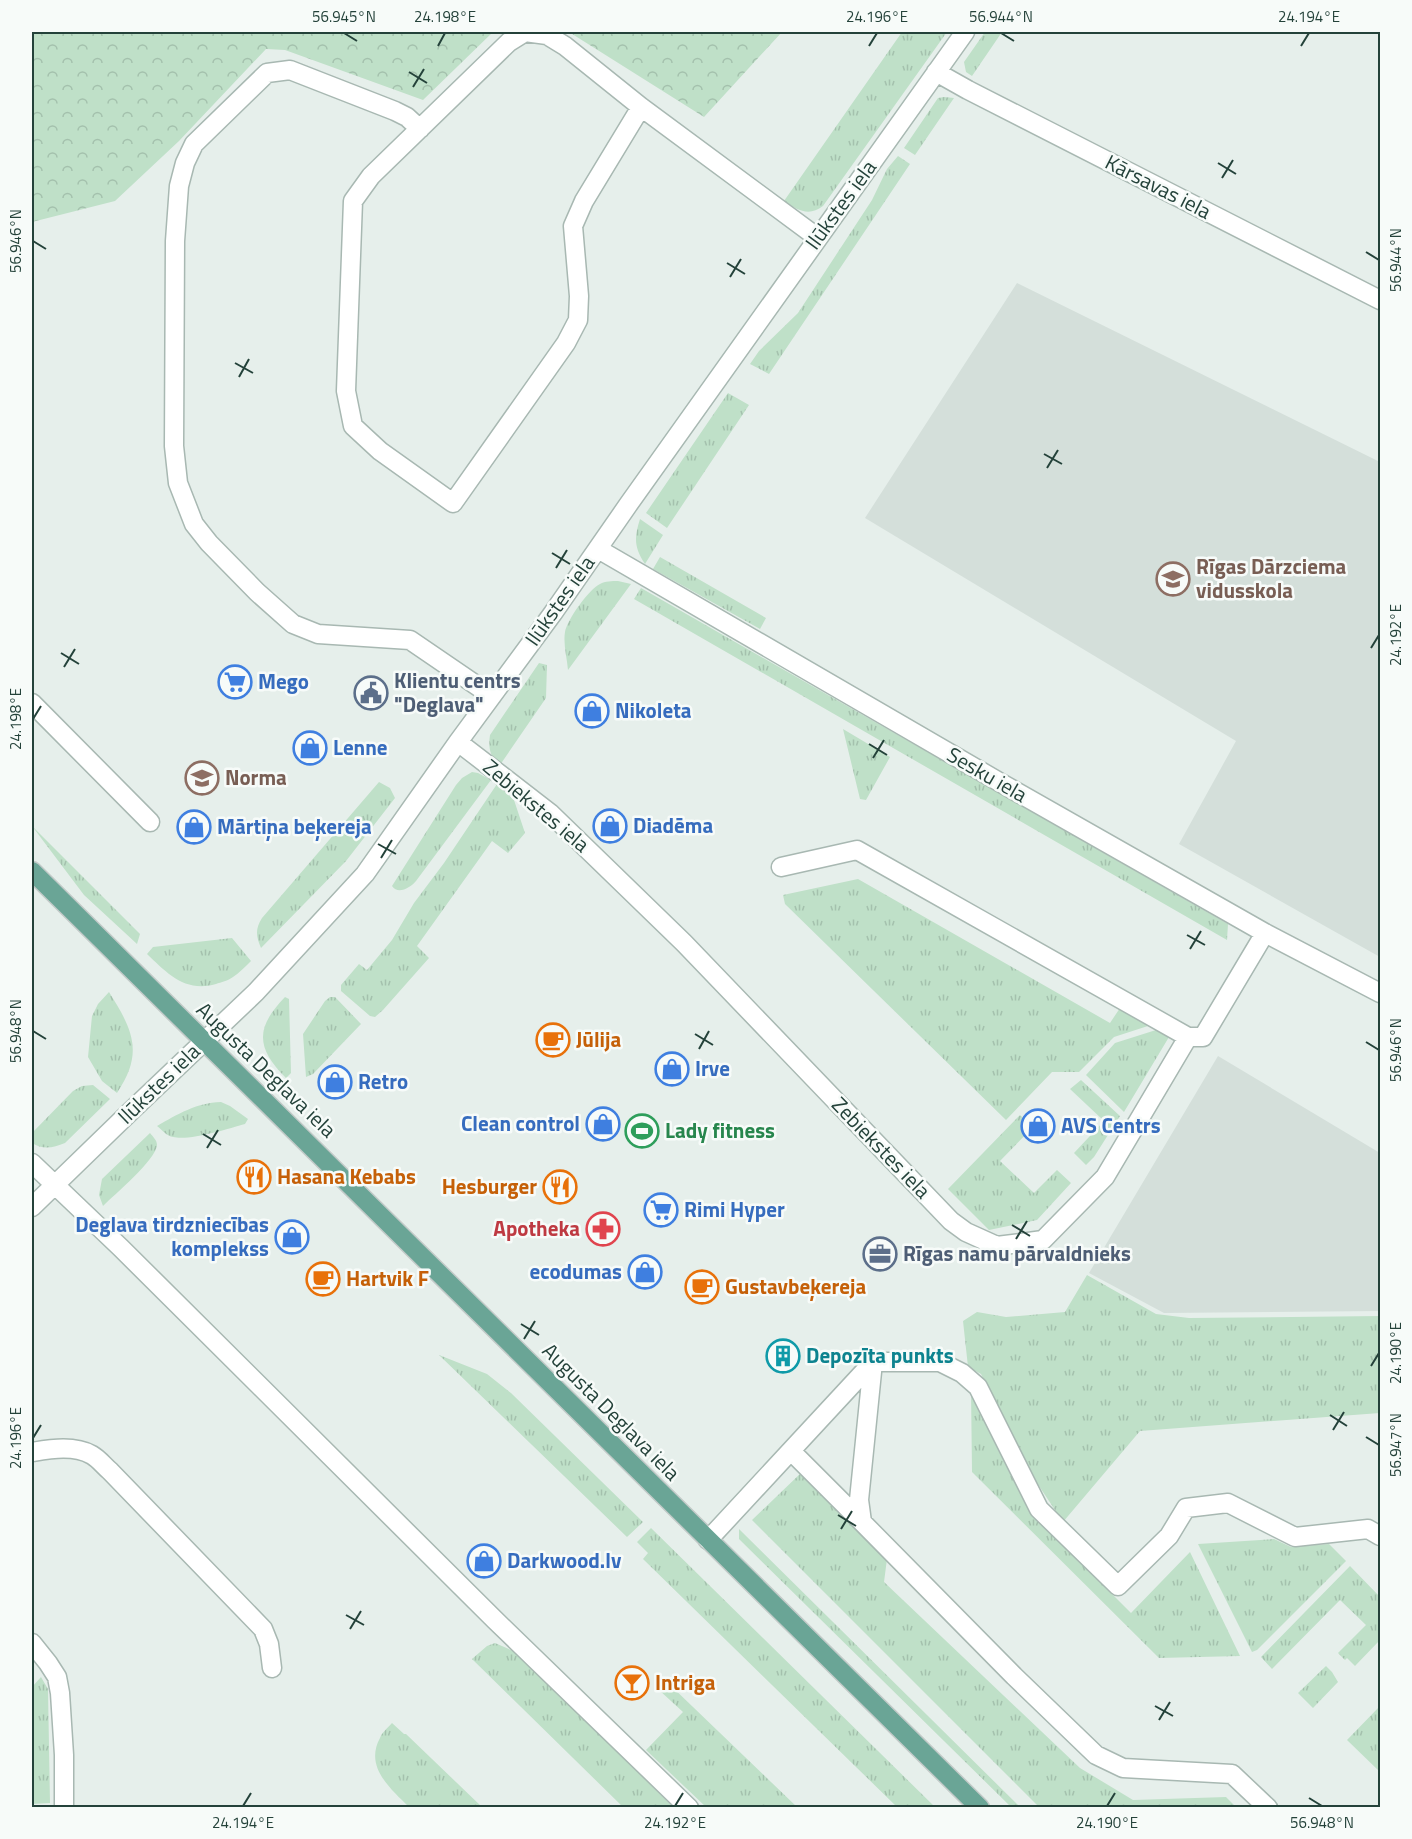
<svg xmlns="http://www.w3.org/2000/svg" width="1412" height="1839" font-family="'Titillium Web',sans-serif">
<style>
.built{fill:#d4dfda}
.grass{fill:url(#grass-tufts)}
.forest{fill:url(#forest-crowns)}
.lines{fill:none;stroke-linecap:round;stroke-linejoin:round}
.minor-casing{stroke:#a8b8b2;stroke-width:21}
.major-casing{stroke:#c2cac8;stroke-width:21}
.minor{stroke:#fff;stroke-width:18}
.major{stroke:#6aa596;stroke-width:18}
.ticks{fill:none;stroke:#24423a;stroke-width:2}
.labels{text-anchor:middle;stroke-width:5;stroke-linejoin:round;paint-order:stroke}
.street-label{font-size:21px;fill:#24423a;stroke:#f7fbf9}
.education-label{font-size:21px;font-weight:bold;fill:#785e54;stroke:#f7fbf9;text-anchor:start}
.service-label{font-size:21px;font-weight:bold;fill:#4e5e75;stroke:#f7fbf9;text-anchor:start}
.shop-label{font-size:21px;font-weight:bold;fill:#366cbe;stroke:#f7fbf9;text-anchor:start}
.food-label{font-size:21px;font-weight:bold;fill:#c56008;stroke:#f7fbf9;text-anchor:start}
.leisure-label{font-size:21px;font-weight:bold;fill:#27864d;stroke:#f7fbf9;text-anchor:start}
.health-label{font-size:21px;font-weight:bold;fill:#be3a42;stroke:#f7fbf9;text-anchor:end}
.culture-label{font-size:21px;font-weight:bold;fill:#0d838f;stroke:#f7fbf9;text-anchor:start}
.neatline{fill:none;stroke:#24423a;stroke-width:2}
.ticks-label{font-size:15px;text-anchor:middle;fill:#24423a}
</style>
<defs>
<pattern id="grass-tufts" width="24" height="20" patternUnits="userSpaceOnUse" patternTransform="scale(1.5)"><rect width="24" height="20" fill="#bfe0c8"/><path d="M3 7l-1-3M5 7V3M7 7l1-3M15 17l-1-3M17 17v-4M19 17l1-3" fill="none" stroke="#a4c1ad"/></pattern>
<pattern id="forest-crowns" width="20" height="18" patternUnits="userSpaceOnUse" patternTransform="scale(1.5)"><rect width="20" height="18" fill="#bfe0c8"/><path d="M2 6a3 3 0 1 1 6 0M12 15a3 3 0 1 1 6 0" fill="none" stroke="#a4c1ad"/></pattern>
</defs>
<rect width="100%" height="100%" fill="#e6efeb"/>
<path class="built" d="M1017,283l363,179v495l-201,-113 57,-103 -371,-223z
M1218,1056l162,97v158l-216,2 -75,-40z"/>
<path class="grass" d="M902,32h45l-124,174c-14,11 -26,4 -39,-5z
M985,32h17l-30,44 -6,-4 -2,-10z
M944,97l10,1 -39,57 -11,-7 34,-50z
M898,156l12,8 -141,210 -19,-10 9,-13 39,-38 74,-113 15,-31z
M728,393l21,12 -82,123 -21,-15z
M640,519l23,16 -18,29c-11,-17 -11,-26 -5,-45z
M660,557l106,61 -6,11 -107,-60z
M618,581l13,3 -63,86c-1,-12 -5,-26 -3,-38 2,-12 24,-43 35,-48 5,-3 12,-3 18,-3z
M641,588l587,336 -1,16 -593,-341z
M539,663l8,2 -1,33 -46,67c-10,-8 -12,-17 -10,-30z
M843,729l47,28 -24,43 -6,-1z
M472,772l6,1 13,7 -75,101c-6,7 -18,14 -24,5l64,-101 6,-7z
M379,782l11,6 5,10 -49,63 -85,87c-5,-12 -6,-19 1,-30z
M497,784l17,16 11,33 -17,20 -16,-12 -75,105 12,12 -46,52 -8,7 -5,-1 -29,-25v-6l18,-21 8,6 25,-30 22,-37 30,-40z
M32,826l108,108 -3,10 -53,-49z
M858,879l252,144 10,-15 31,17 -37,12 -35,35h-27l-46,48 -221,-216 -2,-9z
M232,938l19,23c-6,6 -12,12 -18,16 -5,4 -12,5 -17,7 -31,9 -49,-11 -69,-30l6,-7z
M109,992c24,38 35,61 8,101l-15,-12 -14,-24 4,-41 6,-12z
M285,997l4,2 2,74 -5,5c-30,-30 -31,-50 -1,-81z
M330,997h5l26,27 -48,50 -7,3 -3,-43 22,-33z
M1156,1030l13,7 -45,75 -38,-37 29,-32z
M1081,1080l39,36 -26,41 -8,8 -12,-12 30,-32 -34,-32z
M93,1085l17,14 -45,44c-12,5 -22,7 -33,0v-10l41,-42 9,-5z
M221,1102l9,4 18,13 -3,5c-17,5 -56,17 -72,13 -6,-1 -11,-7 -16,-11 21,-12 39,-23 64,-24z
M1020,1115l13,12 -33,34 34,32 23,-23 14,13 -34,37 -48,10 -41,-41z
M150,1133c3,4 7,7 7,12 -1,15 -43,50 -54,61l-4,-11 3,-16z
M1087,1275l69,39 33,4 191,-2v97l-240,18 -77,91 -36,-54 -46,-94 -13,-7 -5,-46 14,-9 29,5 59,-5z
M439,1355l48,19 24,19 132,129 -16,15z
M971,1390l67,130 93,93 59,-61 50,104 -81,2 -187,-186z
M802,1472l85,87 -3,23 196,186 53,32 93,-3 10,10h-197l-287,-287z
M651,1528l284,279h-38l-254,-248 5,-6 -11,-11z
M739,1529l281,278h-9l-272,-268z
M1274,1539l17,8 38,-3 17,17 -89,89 -5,2 -54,-108z
M1350,1566l30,31v43l-25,26 -8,-8 -2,2 -7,-7 28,-28 -26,-25 -68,69 -11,-12z
M495,1643l23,10 155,154h-50l-151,-148 15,-13z
M1326,1666l6,6 6,10 -25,26 -15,-15z
M41,1677l7,12 2,114 -18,1v-117z
M667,1682l130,125h-91l-60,-57 37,-38 -24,-22z
M1380,1706v66l-33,-32z
M392,1723l12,11h2l76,73h-73c-18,-18 -45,-40 -29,-69 2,-6 8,-10 12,-15z"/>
<path class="forest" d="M32,32h461l-70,68 -138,-50 -19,-1 -87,92 -64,60 -83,21z
M569,32h213l-78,85z"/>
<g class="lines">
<g class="minor-casing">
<path id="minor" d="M936,72l32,18 412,210
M641,107l-57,94 -11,25 6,70 -1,24 -12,23 -113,160 -73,-52 -27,-25 -7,-35 7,-190 18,-25 138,-134 16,-10 22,3 18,11 76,61 177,131
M420,129l-13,-12 -12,-6 -105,-41 -23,3 -73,71 -9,19 -6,23 -4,55 -1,205 4,37 16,41 15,19 48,49 36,32 25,10 92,6 82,56
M598,549l403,234 264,150 115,60
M32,703l118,119
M458,742l92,71 134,130 267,278 15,11 31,14 46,-6 62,-63 83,-140h15l62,-104
M781,867l76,-17 331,187
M32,1163l89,85 374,372 194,188
M32,1207l100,-97 124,-118 109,-118 93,-132 95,-129 75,-108 337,-473
M873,1362l-14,138 3,22 152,154 82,79 27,13 109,6 36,34
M791,1451l71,71
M32,1452c19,-3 42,-7 60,3 7,4 12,11 18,16l153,158 6,15 3,24
M708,1540l165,-178h67l22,11 16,14 61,122 79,77 51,-50 17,-28 42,-5 67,34 73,-8 12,7
M32,1643l16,20 9,14 3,16 4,62v53"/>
</g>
<g class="major-casing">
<path id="major" d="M32,871l948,937"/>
</g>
<use href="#minor" class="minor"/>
<use href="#major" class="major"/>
</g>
<path class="ticks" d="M344,33l13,8M1001,33l13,8M438,46l7,-13M869,46l8,-13M1301,46l8,-13M409,72l18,11M413,87l11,-18M1218,163l18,11M1222,178l11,-18M33,241l13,8M1366,252l13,8M727,263l18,11M730,277l11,-18M235,363l18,10M239,377l10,-18M1044,454l18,10M1047,468l11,-18M552,553l18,11M556,568l11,-18M1371,648l8,-13M61,653l18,11M64,667l11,-18M33,719l8,-13M869,744l18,11M873,758l11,-18M378,844l18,10M381,858l11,-18M1187,935l18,10M1190,949l11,-18M33,1031l13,8M695,1034l18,11M1366,1042l13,8M699,1049l10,-18M203,1134l18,11M207,1148l11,-18M1012,1225l18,11M1016,1239l11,-18M521,1324l18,11M524,1339l11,-18M1371,1366l8,-13M1330,1415l17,11M1333,1430l11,-18M1366,1437l13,8M33,1438l8,-13M838,1515l18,11M841,1529l11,-18M346,1615l18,10M350,1629l11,-18M1155,1706l18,10M1159,1720l11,-18M1309,1798l13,8M243,1806l8,-13M675,1806l8,-13M1107,1806l8,-13"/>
<defs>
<g id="school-ring" transform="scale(1.725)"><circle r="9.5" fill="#f7fbf9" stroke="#8d6e63" stroke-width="1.5"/><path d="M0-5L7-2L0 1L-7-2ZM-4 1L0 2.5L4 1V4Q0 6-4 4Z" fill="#8d6e63"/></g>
<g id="supermarket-ring" transform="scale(1.725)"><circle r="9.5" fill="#f7fbf9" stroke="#3f7fe0" stroke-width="1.5"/><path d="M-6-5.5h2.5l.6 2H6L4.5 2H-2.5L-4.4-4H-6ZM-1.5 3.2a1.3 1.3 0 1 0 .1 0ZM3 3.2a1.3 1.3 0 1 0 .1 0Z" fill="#3f7fe0"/></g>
<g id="civic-ring" transform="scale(1.725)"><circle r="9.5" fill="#f7fbf9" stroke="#5c6f8a" stroke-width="1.5"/><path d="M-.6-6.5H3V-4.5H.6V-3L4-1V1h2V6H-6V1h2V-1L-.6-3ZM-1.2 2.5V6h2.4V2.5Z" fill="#5c6f8a"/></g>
<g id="shop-ring" transform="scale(1.725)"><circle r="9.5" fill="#f7fbf9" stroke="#3f7fe0" stroke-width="1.5"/><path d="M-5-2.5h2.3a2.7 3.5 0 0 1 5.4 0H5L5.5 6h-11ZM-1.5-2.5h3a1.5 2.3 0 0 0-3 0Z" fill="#3f7fe0"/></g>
<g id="cafe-ring" transform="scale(1.725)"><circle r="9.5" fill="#f7fbf9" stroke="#e8710a" stroke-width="1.5"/><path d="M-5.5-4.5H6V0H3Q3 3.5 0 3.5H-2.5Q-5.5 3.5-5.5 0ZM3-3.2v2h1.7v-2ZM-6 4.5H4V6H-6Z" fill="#e8710a"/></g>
<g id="stadium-ring" transform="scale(1.725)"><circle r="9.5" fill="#f7fbf9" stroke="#2e9e5b" stroke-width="1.5"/><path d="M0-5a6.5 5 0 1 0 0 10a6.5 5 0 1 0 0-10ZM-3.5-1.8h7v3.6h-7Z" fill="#2e9e5b"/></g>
<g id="restaurant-ring" transform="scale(1.725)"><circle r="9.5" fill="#f7fbf9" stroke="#e8710a" stroke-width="1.5"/><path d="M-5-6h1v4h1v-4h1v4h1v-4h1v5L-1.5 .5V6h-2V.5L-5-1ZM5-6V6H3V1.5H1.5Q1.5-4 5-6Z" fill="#e8710a"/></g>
<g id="pharmacy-ring" transform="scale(1.725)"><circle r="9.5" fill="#f7fbf9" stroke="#e0444e" stroke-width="1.5"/><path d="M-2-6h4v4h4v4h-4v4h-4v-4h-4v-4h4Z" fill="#e0444e"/></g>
<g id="office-ring" transform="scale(1.725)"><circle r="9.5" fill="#f7fbf9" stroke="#5c6f8a" stroke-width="1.5"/><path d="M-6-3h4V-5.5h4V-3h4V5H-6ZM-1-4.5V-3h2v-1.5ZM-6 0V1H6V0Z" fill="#5c6f8a"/></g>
<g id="building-ring" transform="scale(1.725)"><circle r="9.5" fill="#f7fbf9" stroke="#0f9aa8" stroke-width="1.5"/><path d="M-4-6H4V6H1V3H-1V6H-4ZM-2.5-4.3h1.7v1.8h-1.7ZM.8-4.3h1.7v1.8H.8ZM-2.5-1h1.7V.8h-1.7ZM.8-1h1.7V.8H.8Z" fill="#0f9aa8"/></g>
<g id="bar-ring" transform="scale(1.725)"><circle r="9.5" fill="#f7fbf9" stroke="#e8710a" stroke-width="1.5"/><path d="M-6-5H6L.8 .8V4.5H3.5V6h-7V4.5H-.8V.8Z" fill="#e8710a"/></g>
</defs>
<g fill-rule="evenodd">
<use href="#school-ring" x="1173" y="579"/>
<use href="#supermarket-ring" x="235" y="682"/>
<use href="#civic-ring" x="371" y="693"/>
<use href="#shop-ring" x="592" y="711"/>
<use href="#shop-ring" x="310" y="748"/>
<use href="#school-ring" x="202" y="778"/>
<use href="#shop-ring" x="610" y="826"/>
<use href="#shop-ring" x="194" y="827"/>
<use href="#cafe-ring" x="553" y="1040"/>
<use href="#shop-ring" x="672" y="1069"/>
<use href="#shop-ring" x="335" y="1082"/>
<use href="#shop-ring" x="603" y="1124"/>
<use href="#shop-ring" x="1038" y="1126"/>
<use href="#stadium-ring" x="642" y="1131"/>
<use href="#restaurant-ring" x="254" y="1177"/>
<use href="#restaurant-ring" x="560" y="1187"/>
<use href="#supermarket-ring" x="661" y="1210"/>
<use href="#pharmacy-ring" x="603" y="1229"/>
<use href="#shop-ring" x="292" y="1237"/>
<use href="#office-ring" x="880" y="1254"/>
<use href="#shop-ring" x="645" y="1272"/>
<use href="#cafe-ring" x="323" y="1279"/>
<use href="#cafe-ring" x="702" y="1287"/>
<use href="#building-ring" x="783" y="1356"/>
<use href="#shop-ring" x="484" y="1561"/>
<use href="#bar-ring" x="632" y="1683"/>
</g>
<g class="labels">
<g class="street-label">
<text transform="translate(1158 187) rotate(27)" y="7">Kārsavas iela</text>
<text transform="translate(841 205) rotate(-54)" y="7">Ilūkstes iela</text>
<text transform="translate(560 601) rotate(-55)" y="7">Ilūkstes iela</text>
<text transform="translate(987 775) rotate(30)" y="7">Sesku iela</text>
<text transform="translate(536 806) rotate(40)" y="7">Zebiekstes iela</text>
<text transform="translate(266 1070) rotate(44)" y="7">Augusta Deglava iela</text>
<text transform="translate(159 1084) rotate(-44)" y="7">Ilūkstes iela</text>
<text transform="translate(881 1148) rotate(46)" y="7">Zebiekstes iela</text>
<text transform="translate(611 1412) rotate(45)" y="7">Augusta Deglava iela</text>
</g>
<g class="education-label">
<text x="1196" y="574">Rīgas Dārzciema<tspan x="1196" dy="24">vidusskola</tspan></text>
<text x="225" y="785">Norma</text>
</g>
<g class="service-label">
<text x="394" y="688">Klientu centrs<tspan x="394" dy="24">"Deglava"</tspan></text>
<text x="903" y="1261">Rīgas namu pārvaldnieks</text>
</g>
<g class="shop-label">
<text x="258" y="689">Mego</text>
<text x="615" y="718">Nikoleta</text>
<text x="333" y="755">Lenne</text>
<text x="633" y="833">Diadēma</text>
<text x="217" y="834">Mārtiņa beķereja</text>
<text x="695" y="1076">Irve</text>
<text x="358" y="1089">Retro</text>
<text x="580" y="1131" text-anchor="end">Clean control</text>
<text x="1061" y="1133">AVS Centrs</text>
<text x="684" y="1217">Rimi Hyper</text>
<text x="269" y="1232" text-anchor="end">Deglava tirdzniecības<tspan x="269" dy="24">komplekss</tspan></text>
<text x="622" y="1279" text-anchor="end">ecodumas</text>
<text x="507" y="1568">Darkwood.lv</text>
</g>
<g class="food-label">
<text x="576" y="1047">Jūlija</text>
<text x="277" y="1184">Hasana Kebabs</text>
<text x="537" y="1194" text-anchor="end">Hesburger</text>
<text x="346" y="1286">Hartvik F</text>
<text x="725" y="1294">Gustavbeķereja</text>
<text x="655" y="1690">Intriga</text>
</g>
<g class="leisure-label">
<text x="665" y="1138">Lady fitness</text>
</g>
<g class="health-label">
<text x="580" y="1236">Apotheka</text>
</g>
<g class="culture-label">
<text x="806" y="1363">Depozīta punkts</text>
</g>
</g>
<rect width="1412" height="1839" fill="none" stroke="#f7fbf9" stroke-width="66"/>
<rect x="33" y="33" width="1346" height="1773" class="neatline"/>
<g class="ticks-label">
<text x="344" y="22">56.945°N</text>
<text x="445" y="22">24.198°E</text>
<text x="877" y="22">24.196°E</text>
<text x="1001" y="22">56.944°N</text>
<text x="1309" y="22">24.194°E</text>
<text transform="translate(16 241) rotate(-90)" y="5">56.946°N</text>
<text transform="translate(1396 260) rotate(-90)" y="5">56.944°N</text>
<text transform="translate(1396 635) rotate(-90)" y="5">24.192°E</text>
<text transform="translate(16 719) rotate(-90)" y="5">24.198°E</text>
<text transform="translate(16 1031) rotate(-90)" y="5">56.948°N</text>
<text transform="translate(1396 1050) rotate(-90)" y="5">56.946°N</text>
<text transform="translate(1396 1353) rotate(-90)" y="5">24.190°E</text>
<text transform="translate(16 1438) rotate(-90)" y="5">24.196°E</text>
<text transform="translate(1396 1445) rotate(-90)" y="5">56.947°N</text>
<text x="243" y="1828">24.194°E</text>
<text x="675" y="1828">24.192°E</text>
<text x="1107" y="1828">24.190°E</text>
<text x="1322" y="1828">56.948°N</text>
</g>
</svg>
